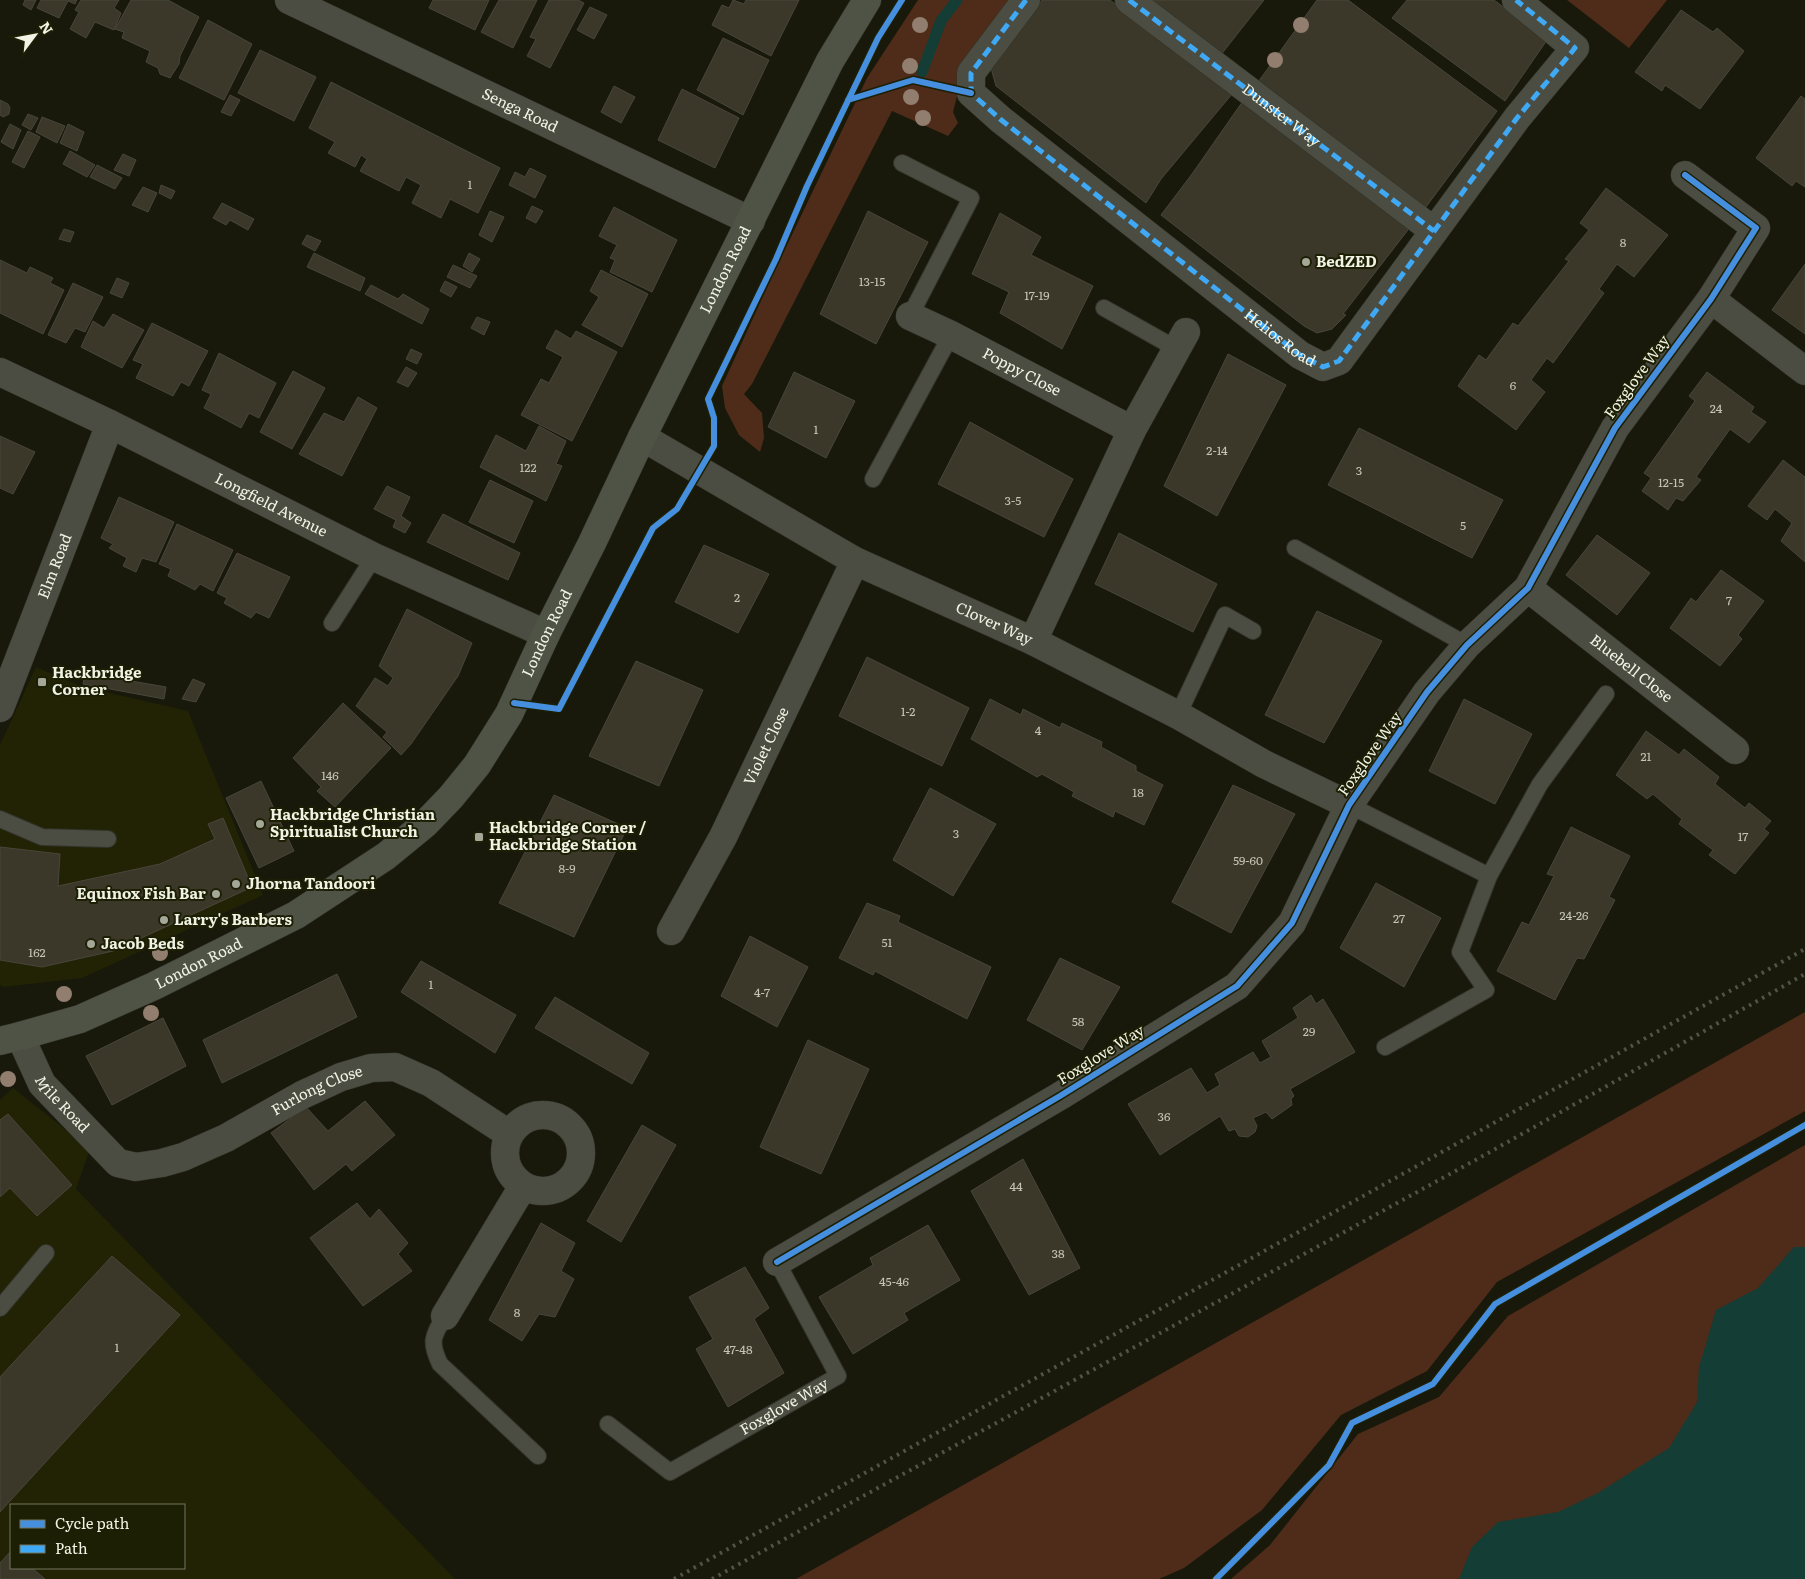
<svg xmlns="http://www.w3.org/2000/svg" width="1805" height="1579" font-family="Literata,serif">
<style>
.built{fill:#222304;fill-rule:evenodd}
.green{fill:#4e2c19}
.water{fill:#143d36}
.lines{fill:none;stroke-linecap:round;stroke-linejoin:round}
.stream{stroke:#143d36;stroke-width:11}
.building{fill:#3b3829;stroke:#48463b}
.lane-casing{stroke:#32332a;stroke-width:18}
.street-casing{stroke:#32332a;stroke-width:29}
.primary-casing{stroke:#32332a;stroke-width:29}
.lane{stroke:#4b4d42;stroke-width:16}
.street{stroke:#4b4d42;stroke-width:28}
.primary{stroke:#4e5346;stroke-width:28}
.rail{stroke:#525347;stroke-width:4;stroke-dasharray:2.5 5;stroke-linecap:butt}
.quiet{stroke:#3fa9f5;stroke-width:5;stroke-dasharray:10 5;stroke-linecap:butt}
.cycleway-casing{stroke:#1d1f05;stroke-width:9}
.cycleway{stroke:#468fdf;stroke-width:6}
.tree{fill:#917e6f}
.poi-dot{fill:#a5a798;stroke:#1d1f05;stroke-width:2}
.labels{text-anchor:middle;stroke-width:4;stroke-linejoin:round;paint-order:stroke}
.number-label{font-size:12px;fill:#c4c5b5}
.street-label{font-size:15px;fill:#f1f4e4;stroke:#1d1f05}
.poi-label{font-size:15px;font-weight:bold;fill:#f1f4e4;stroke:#1d1f05;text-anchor:start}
</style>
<rect width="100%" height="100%" fill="#18190b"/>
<path class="built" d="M36,667l47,20 105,24 75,184 -181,83 -79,9 -3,-2v-240z
M13,1088l77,61 -14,40 379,390h-455v-479zM11,1505h173v63h-173z"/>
<path class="green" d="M918,0h100l-56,77 -9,35 5,11 -10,13 -56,-25 -140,273 -8,10 18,19 2,25 -4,14 -21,-17 -14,-27 -3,-22 55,-120 90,-188z
M1567,0h100l-38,48z
M1805,1012v99l-308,171 -70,89 -86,44 -79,95 -78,58 -25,11h-363z
M1805,1145v434h-574l39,-34 88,-111 81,-37 69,-81z"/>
<path class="water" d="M1794,1247h11v332h-346l13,-32 26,-25 60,-10 40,-19 71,-45 28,-46 2,-35 17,-57 42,-22z"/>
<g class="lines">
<path class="stream" d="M922,72l19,-51 16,-21"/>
</g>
<path class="building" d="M25,0h11l-5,10 -8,-5z
M41,0h36l-2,4 -7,-3 -9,17 -22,-10z
M81,0h38l-5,8 7,5 -7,17 -19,-8 -9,16 -16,-9 9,-17 -4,-2z
M131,0h37l31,17 -19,39 -1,8 -9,14 -10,-4 -2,-6 -12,-6 4,-11 -28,-13 2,-6 -9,-3z
M433,0h56l-14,30 -46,-22z
M499,0h38l-24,48 -32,-16z
M549,0h29l6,3 -34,65 -23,-12 9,-17 -6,-2z
M733,0l11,4 2,-4h53l-28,56 -59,-31 10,-20 7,3z
M1042,0h68l122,94 -71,85 -15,24 -150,-117 -5,-18z
M1148,0h116l-44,56z
M1317,0h31l149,111 -71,96 -170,-122z
M1407,0h87l53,40 -42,61 -113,-83z
M590,7l17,8 -13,24 -17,-9z
M1681,10l32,22 4,-4 27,23 -44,58 -35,-24 -3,6 -27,-19z
M208,20l44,24 -28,56 -45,-22z
M723,38l46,22 -26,55 -46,-25z
M260,50l56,27 -22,44 -56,-28z
M331,82l169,86 -22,45 -28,-14 -9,19 -29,-15 9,-18 -15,-8 -7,14 -39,-20 7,-12 -6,-4 -6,12 -27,-14 7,-11 -26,-14z
M614,86l21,11 -14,26 -20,-11z
M682,89l57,29 -24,50 -57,-28z
M230,95l10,5 -9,16 -10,-4z
M1801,96l4,3v88l-9,-6 -4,5 -36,-28z
M0,100l8,4 2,4 -1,6 -6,3 -3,-2z
M1243,101l168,125 -68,88 3,1 -14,14 -15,4 -13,-7 -143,-111 31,-41z
M28,114l10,4 -7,12 -9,-5z
M42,117l23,9 -8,17 -21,-11z
M10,124l11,6 -8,19 -12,-7z
M68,124l16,8 -7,19 -17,-8z
M28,131l12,6 -16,31 -12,-6z
M70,151l25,14 -8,12 -24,-13z
M123,154l13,6 -7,16 -15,-6z
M97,165l25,13 -7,11 -25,-12z
M530,168l16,8 -11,22 -26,-13 6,-13 10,5z
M161,185l14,6 -4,8 -12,-6z
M143,187l14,6 -9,19 -16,-7z
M1606,188l62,47 -34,42 -17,-13 -18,25 5,4 -51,70 -6,-5 -16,22 14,12 -29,38 -58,-44 21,-31 7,5 27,-37 5,3 51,-65 -4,-2 24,-29 -9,-7z
M222,203l32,16 -6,11 -18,-10 -4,5 -13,-7z
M532,206l11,5 -7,12 -10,-5z
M614,207l63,33 -25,52 -42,-20 5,-12 -5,-2 7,-13 -18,-9z
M490,211l14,6 -12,25 -13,-7z
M868,211l60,31 -52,102 -56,-30z
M1000,213l41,24 -10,18 62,31 -31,63 -62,-36 9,-21 -37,-18z
M64,229l10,3 -4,10 -11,-3z
M307,235l14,6 -6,10 -13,-7z
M314,253l51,25 -5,13 -53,-24z
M469,253l11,6 -8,13 -9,-6z
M0,260l27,13 3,-6 23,11 -3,5 14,7 -21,44 -43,-21z
M1805,264v70l-33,-24z
M453,265l24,11 -7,12 -23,-11z
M601,270l47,24 -26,53 -40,-22 17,-28 -9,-6z
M117,278l12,5 -7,15 -12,-5z
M445,281l12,6 -6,10 -11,-6z
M73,283l30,14 -18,35 -10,-4 -9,15 -18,-8z
M371,285l27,14 5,-5 26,15 -7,15 -57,-30z
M113,314l31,16 -22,38 -41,-21 12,-26 11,7z
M477,317l13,5 -6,13 -13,-7z
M152,323l56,28 -19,35 -8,-4 -8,14 -37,-18 7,-14 -10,-4z
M556,330l15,9 5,-8 41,21 -45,89 -51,-26 20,-36 8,4 14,-26 -17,-9z
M411,349l11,5 -5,10 -11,-5z
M219,353l57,30 -17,35 -10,-5 -8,15 -37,-20 7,-14 -9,-4z
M1228,354l58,31 -69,131 -53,-30z
M406,367l11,6 -9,14 -11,-5z
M293,371l32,17 -33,61 -32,-17z
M794,372l61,29 -29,57 -58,-31z
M1707,372l47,35 -3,5 15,10 -17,21 -19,-14 -34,48 5,3 -18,21 -7,-3 -8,12 -26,-19 9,-13 -7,-5 51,-72 -6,-5z
M358,397l19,11 -35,68 -43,-22 25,-41 20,9z
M970,422l103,57 -29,58 -106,-53z
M539,426l27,15 -10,23 6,2 -16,35 -66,-34 16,-32 30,16z
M1359,428l144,72 -31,58 -144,-73z
M0,436l35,16 -22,42 -13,-6z
M1783,460l22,17v85l-24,-21 11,-18 -17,-14 -8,11 -19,-14z
M490,480l43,21 -19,42 -45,-21z
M387,486l23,11 -9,19 10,7 -6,10 -12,-6 3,-7 -22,-11z
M119,497l55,25 -18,40 -14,-4 -6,14 -13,-6 4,-8 -18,-10 4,-4 -12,-6z
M443,514l77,39 -12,27 -81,-38z
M177,524l56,26 -20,41 -13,-7 -5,6 -27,-14 3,-7 -12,-5z
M1119,533l98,51 -24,48 -98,-48z
M1597,535l53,38 -33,42 -51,-40z
M704,545l65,29 -31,59 -63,-31z
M237,553l53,24 -21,41 -13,-6 -5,6 -27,-15 3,-5 -10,-5z
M1721,570l43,31 -26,34 4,4 -22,27 -50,-38 21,-30 5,4z
M407,609l65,34 -14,33 -47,68 -10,11 -18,-18 4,-5 -31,-26 19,-28 13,8 5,-8 -14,-12z
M1317,611l65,30 -58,102 -59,-28z
M867,657l102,51 -27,58 -103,-50z
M636,661l67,29 -44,96 -70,-30z
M85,673l81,14 -2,12 -81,-15z
M193,679l12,5 -9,18 -14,-3z
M990,699l31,16 2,-6 37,19 2,-5 40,19 -1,5 35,19v5l27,14 -19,40 -29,-14 -2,6 -41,-21 2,-4 -32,-18 -5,3 -66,-38z
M1464,699l68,35 -37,70 -66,-33z
M343,703l48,45 -56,59 -18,-16 4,-4 -28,-29z
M1646,731l33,24 5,-6 35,28 -4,7 30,24 4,-5 22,18 -7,8 5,4 -34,41 -26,-19 4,-5 -34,-26 3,-5 -29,-25 -6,5 -31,-24z
M261,781l33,70 -35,17 -33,-70z
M1233,785l62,29 -64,119 -59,-31z
M930,788l66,36 -43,72 -60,-36z
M554,795l73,33 -53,109 -75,-34z
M223,818l29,69 -139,64 -71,16 -42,-7v-113l60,7 -2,32 102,-22 55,-25 -7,-15z
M1571,827l59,29 -21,41 6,3 -31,59 -7,-1 -22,42 -58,-29 25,-49 7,3 25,-49 -7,-2z
M1376,883l65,35 -37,69 -64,-39z
M867,903l33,13 -2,6 93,45 -24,52 -92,-48 -2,4 -34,-17z
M750,936l58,31 -31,60 -56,-31z
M1060,958l60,29 -38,63 -55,-30z
M421,961l95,54 -21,38 -94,-61z
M337,974l20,43 -135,66 -19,-43z
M1311,995l5,9 7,-5 32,53 -65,37 4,7 -3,3 1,6 -20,14 -6,-7 -13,6 4,8 -2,6 -7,5 -9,-1 -4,-7 -6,2 -9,-15 -60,39 -32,-51 63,-36 16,25 13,-8 -5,-11 38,-22 7,11 11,-6 -9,-16 36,-23 -5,-10z
M555,997l94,56 -17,31 -97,-56z
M163,1018l23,48 -74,39 -26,-49z
M808,1040l61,29 -48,105 -61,-27z
M365,1101l30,34 -43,36 -6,-7 -32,26 -43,-57 35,-26 22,24z
M8,1114l64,71 -35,31 -27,-28 -10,9v-77z
M642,1125l34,20 -55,97 -34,-21z
M1023,1159l57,109 -51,27 -58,-104z
M357,1203l13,16 9,-10 29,34 -10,11 14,17 -49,35 -53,-68z
M541,1223l34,20 -14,28 13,8 -19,38 -16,-3 -17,27 -33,-21z
M928,1225l32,55 -56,33 4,7 -55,34 -34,-57 54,-32 -3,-7z
M112,1256l68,59 -180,197v-135z
M745,1267l24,41 -15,11 30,54 -56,34 -32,-58 17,-10 -24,-42z
M11,1551v17h21l13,11h-45v-16z"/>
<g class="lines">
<g class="lane-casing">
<g id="lane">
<path d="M902,163l69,35 -61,118"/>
<path d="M1104,308l73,41"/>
<path d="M873,479l78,-144"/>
<path d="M1295,548l172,97"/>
<path d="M332,623l42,-66"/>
<path d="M1178,715l47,-100 28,16"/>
<path d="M1349,805l140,71"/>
<path d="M0,819l42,18 66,2"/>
<path d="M1385,1047l101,-57 -26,-38 29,-76 51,-92 66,-90"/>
<path d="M0,1308l46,-55"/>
<path d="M445,1316c-12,20 -16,25 -5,48l98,92"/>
<path id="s1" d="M608,1424l62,48 168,-96 -61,-114"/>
</g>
</g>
<g class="street-casing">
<g id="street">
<path id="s2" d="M289,0l462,221"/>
<path d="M1026,0l-55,73v20l29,26 300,236 23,12 16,-6 178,-243 58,-70 -59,-48"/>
<path id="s3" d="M1129,0l305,231"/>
<path d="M1711,299l94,72"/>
<path id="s4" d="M910,316l41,19 181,95"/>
<path id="s5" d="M0,372l110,52 264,133 172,77"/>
<path id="s6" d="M642,437l213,124 178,80 145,74 86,49 85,41"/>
<path id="s7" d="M1528,588l207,162"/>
<path d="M1033,641l99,-211 54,-98"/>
<path id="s8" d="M0,708l110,-284"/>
<path id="s9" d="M671,931l52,-94 132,-276"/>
<path id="s10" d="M20,1036l22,48 76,79 18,4 26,-4 21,-6 43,-19 76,-43 39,-18 30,-9 24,-1 36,16 78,51"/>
<circle cx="543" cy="1153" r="38"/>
<path d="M777,1262l283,-166 177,-110 55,-63 57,-118 78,-113 40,-47 61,-57 87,-160 96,-129 45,-71 -71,-53"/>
<path d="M445,1316l78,-130"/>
</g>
</g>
<g class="primary-casing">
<g id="primary">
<path id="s11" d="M0,1041l20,-5 60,-17 74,-33 142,-71 90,-59 39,-32 26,-27 26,-32 32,-51 37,-80 46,-91 50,-106 188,-376 37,-61"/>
</g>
</g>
<use href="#lane" class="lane"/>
<use href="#street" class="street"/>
<use href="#primary" class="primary"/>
<path class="rail" d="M674,1579l691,-384 440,-246
M712,1579l778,-427 315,-178"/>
<g class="quiet">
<path id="s12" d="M1026,0l-55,73v20l29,26 300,236 23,12 16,-6 178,-243 58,-70 -59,-48"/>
<path d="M1129,0l305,231"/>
</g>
<g class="cycleway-casing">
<path id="cycleway" d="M848,100l65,-20 58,13
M514,703l45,6 94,-181 24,-19 37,-63v-28l-6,-19 68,-140 31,-73 71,-148 24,-38
M777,1262l283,-166 177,-110 55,-63 57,-118 78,-113 40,-47 61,-57 87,-160 96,-129 45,-71 -71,-53
M1216,1579l113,-114 23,-42 81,-39 62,-80 310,-179"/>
</g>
<use href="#cycleway" class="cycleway"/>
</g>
<g class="tree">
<circle cx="920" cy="25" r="8"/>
<circle cx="1301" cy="25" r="8"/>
<circle cx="1275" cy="60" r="8"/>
<circle cx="910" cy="66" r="8"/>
<circle cx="911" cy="97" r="8"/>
<circle cx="923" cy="118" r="8"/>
<circle cx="160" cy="953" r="8"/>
<circle cx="64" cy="994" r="8"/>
<circle cx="151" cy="1013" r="8"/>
<circle cx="8" cy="1079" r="8"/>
</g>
<g class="poi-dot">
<circle cx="1306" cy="262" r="5"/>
<rect x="37" y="677" width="10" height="10" rx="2.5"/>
<circle cx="260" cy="824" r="5"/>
<rect x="474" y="832" width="10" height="10" rx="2.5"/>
<circle cx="236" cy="884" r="5"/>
<circle cx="216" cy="894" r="5"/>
<circle cx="164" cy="920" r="5"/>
<circle cx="91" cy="944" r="5"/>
</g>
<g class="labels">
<g class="number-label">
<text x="470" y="189">1</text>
<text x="1623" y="247">8</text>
<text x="872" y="286">13-15</text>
<text x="1037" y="300">17-19</text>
<text x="1513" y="390">6</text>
<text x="1716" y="413">24</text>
<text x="816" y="434">1</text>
<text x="1217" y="455">2-14</text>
<text x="528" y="472">122</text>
<text x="1359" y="475">3</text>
<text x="1671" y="487">12-15</text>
<text x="1013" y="505">3-5</text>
<text x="1463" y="530">5</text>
<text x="737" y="602">2</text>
<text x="1729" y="605">7</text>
<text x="908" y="716">1-2</text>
<text x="1038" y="735">4</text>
<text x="1646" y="761">21</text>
<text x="330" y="780">146</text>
<text x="1138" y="797">18</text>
<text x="956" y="838">3</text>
<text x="1743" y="841">17</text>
<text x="1248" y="865">59-60</text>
<text x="567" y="873">8-9</text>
<text x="1574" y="920">24-26</text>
<text x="1399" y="923">27</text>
<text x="887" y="947">51</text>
<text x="37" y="957">162</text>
<text x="431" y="989">1</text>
<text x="762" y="997">4-7</text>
<text x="1078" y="1026">58</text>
<text x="1309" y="1036">29</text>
<text x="1164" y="1121">36</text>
<text x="1016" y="1191">44</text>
<text x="1058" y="1258">38</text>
<text x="894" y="1286">45-46</text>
<text x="517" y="1317">8</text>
<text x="117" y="1352">1</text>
<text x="738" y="1354">47-48</text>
</g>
<g class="street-label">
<text dy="5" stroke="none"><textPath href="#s2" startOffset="256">Senga Road</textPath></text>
<text dy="5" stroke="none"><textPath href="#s3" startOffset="191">Dunster Way</textPath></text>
<text dy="5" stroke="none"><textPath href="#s11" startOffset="1114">London Road</textPath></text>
<text dy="5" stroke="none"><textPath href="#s12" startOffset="506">Helios Road</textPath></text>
<text dy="5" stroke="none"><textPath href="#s4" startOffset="125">Poppy Close</textPath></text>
<text transform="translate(1637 377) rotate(-54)" y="5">Foxglove Way</text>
<text dy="5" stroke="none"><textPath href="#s5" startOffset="302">Longfield Avenue</textPath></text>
<text dy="5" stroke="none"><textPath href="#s8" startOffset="152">Elm Road</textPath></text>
<text dy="5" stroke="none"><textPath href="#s6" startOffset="399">Clover Way</textPath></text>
<text dy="5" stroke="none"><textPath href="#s11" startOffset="709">London Road</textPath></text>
<text dy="5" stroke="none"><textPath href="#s7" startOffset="131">Bluebell Close</textPath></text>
<text dy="5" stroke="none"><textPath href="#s9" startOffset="208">Violet Close</textPath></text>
<text transform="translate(1370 754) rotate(-55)" y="5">Foxglove Way</text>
<text dy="5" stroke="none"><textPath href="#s11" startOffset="214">London Road</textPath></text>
<text transform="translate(1101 1055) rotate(-32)" y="5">Foxglove Way</text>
<text dy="5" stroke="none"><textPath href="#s10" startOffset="379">Furlong Close</textPath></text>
<text dy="5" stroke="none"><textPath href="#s10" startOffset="81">Mile Road</textPath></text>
<text dy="5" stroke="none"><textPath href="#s1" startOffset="210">Foxglove Way</textPath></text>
</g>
<g class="poi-label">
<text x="1316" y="267">BedZED</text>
<text x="52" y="678">Hackbridge<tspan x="52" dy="17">Corner</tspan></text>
<text x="270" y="820">Hackbridge Christian<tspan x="270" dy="17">Spiritualist Church</tspan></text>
<text x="489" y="833">Hackbridge Corner /<tspan x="489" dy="17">Hackbridge Station</tspan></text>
<text x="246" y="889">Jhorna Tandoori</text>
<text x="206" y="899" text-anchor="end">Equinox Fish Bar</text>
<text x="174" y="925">Larry's Barbers</text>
<text x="101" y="949">Jacob Beds</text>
</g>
</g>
<rect x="10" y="1504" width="175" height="65" fill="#1d1f05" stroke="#72745e"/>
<rect x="20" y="1520" width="25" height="8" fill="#468fdf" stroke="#72745e"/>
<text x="55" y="1529" font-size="15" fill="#f1f4e4">Cycle path</text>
<rect x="20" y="1545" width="25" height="8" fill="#3fa9f5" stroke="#72745e"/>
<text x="55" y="1554" font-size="15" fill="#f1f4e4">Path</text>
<g transform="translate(35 35) rotate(58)" stroke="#1d1f05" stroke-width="4" paint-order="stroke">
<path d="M0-4L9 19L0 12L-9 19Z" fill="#f1f4e4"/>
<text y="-8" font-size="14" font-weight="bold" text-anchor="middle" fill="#f1f4e4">N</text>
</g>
</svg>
